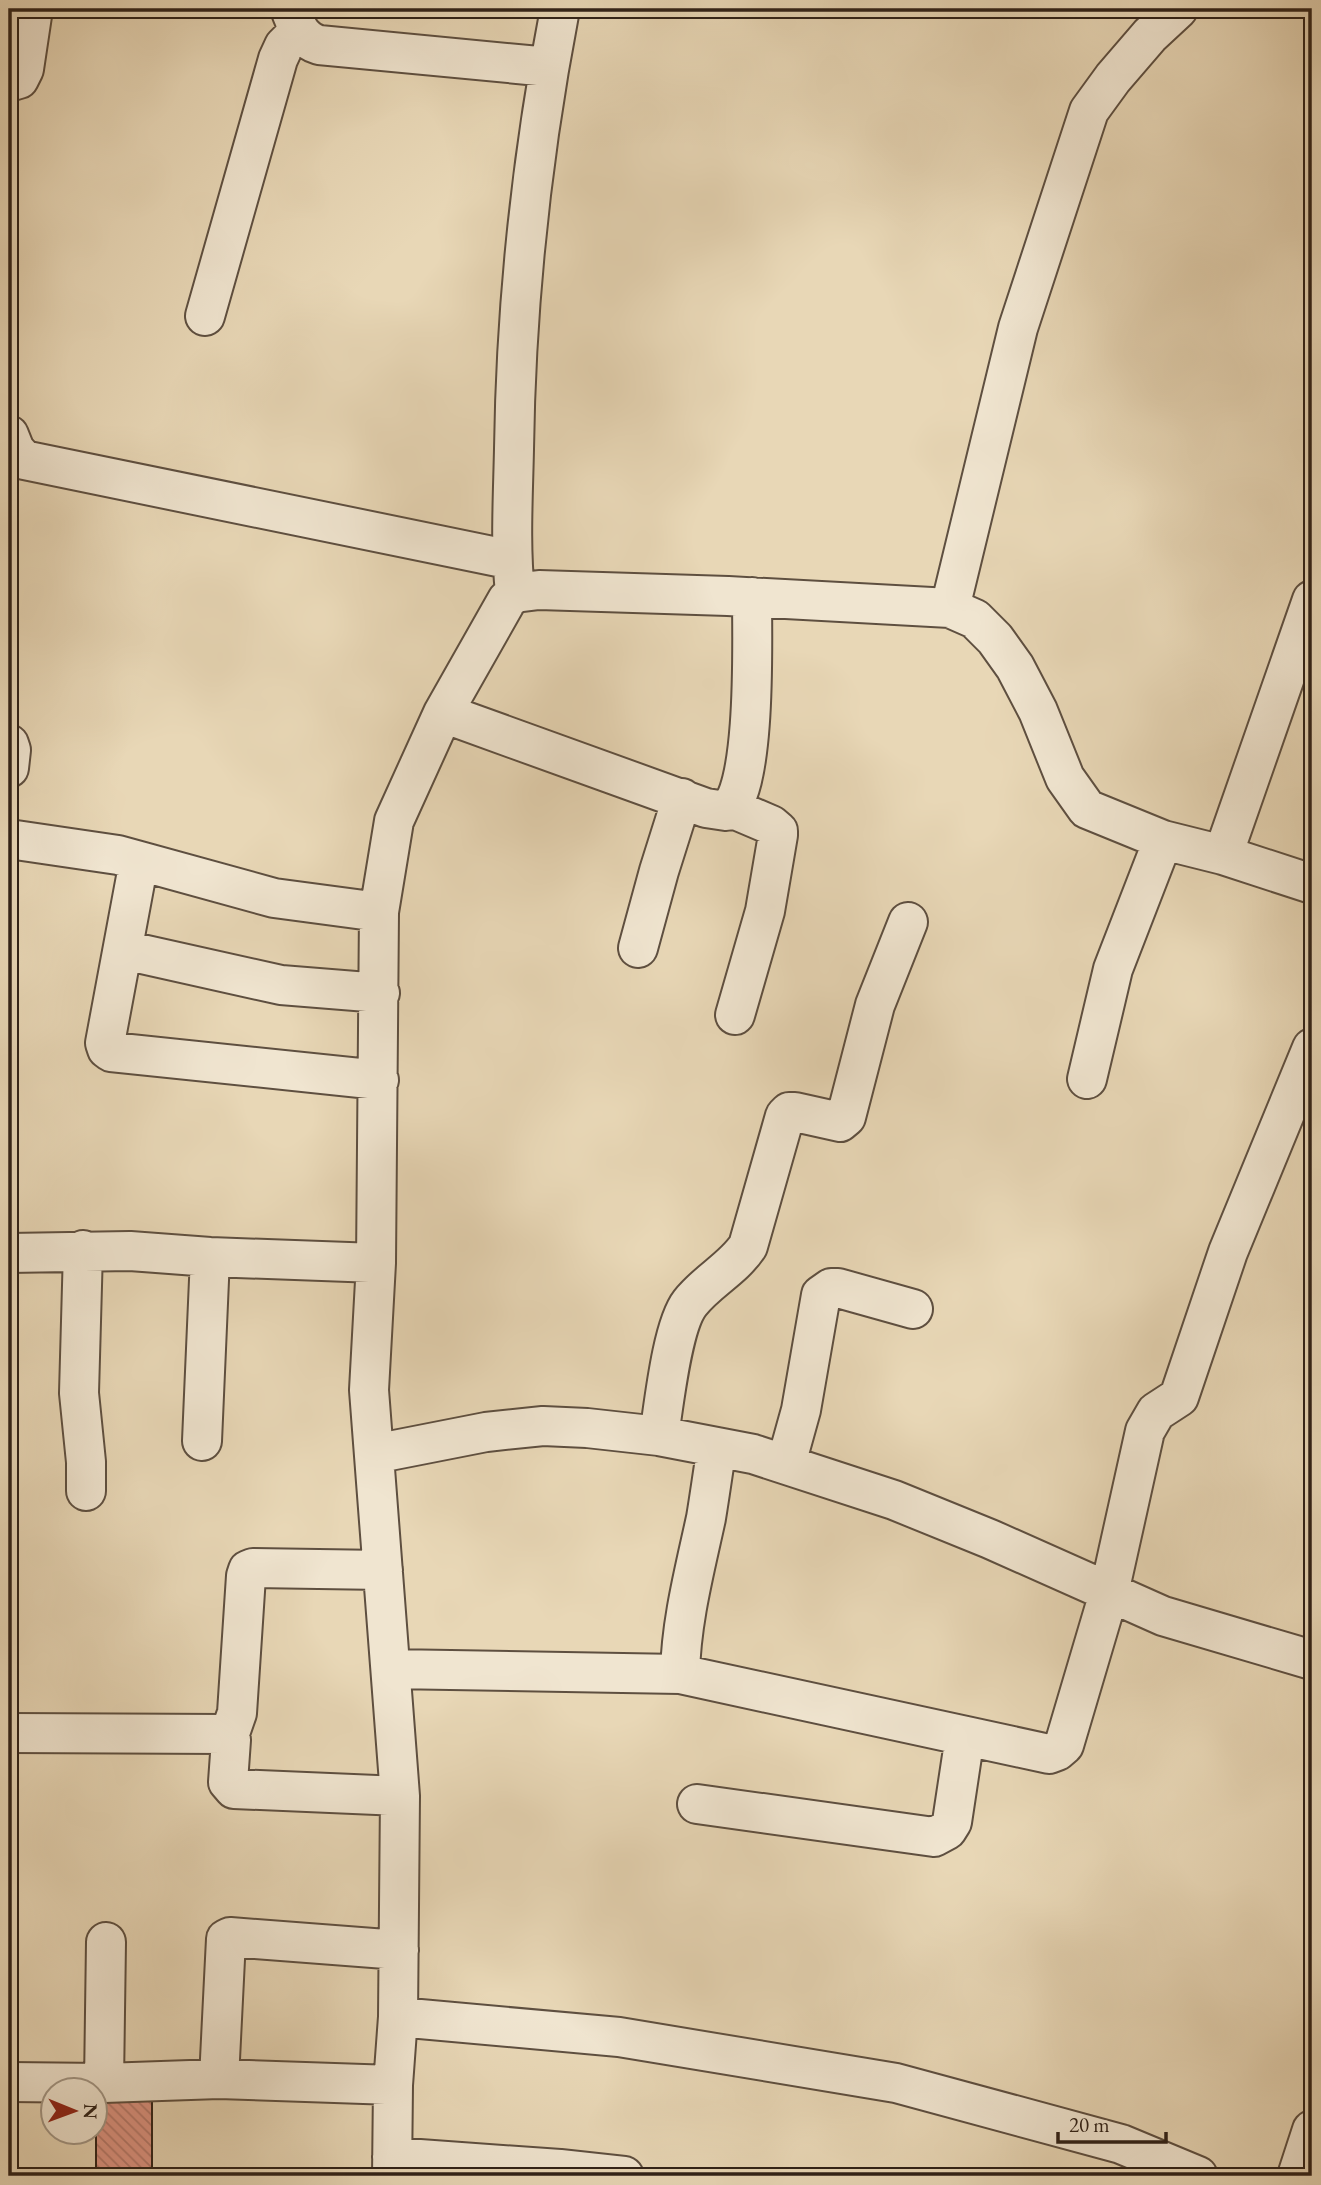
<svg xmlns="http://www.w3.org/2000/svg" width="1321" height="2185" font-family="'EB Garamond',serif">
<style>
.building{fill:url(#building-back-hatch);stroke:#302218;stroke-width:2}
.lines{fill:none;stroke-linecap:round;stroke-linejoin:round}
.minor-casing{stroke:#5e4f40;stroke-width:42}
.minor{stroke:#f0e5d0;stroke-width:38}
</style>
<defs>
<pattern id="building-back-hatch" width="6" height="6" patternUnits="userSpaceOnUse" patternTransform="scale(1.75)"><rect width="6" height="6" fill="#df9584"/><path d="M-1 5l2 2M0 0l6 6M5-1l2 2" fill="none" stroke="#b5796b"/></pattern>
</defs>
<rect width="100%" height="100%" fill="#e8d7b6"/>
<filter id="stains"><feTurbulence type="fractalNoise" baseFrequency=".00286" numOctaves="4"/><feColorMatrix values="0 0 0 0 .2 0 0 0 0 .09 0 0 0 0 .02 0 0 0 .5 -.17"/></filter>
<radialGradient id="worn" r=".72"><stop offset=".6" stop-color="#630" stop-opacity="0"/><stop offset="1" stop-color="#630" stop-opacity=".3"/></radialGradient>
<path class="building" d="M96,2100h56v76h-56z"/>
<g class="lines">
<g class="minor-casing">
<path id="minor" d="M290,9c7,17 10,30 29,36l230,22
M9,82l10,-3 5,-10 9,-60
M205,316l73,-257 6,-13 15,-15
M9,435l6,15 9,10 488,100
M515,593c-5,-48 -2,-96 -1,-144 2,-148 18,-295 46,-440
M950,608l68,-280 71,-217 24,-33 37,-43 28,-26
M443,713l263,95 20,3c31,-18 26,-177 26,-214
M9,744l2,6 -2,18
M731,808l40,17 7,6v4l-13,76 -30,104
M9,839l109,16 156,43 105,14
M1223,855l89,-255
M139,861l-34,182 2,6 4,3 268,28
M638,948l21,-77 23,-73
M124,950l157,35 99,8
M1087,1079l26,-110 50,-129
M83,1250l-4,143 7,69v29
M9,1253l121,-2 80,6 166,6
M659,1436c5,-32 13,-110 31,-133 17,-22 43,-34 58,-57l37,-130 4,-4h6l45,10 6,-5 29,-112 33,-83
M202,1441l8,-184
M374,1454l112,-22 57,-6 44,2 72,8 94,18 141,46 96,39 173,77 149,44
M786,1464l15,-54 20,-115 10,-7h7l75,21
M391,1669l289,5 369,80 8,-3 7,-6 45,-152 36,-162 11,-19 23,-15 49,-145 84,-204
M680,1674c1,-53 15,-105 26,-156 4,-24 7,-47 11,-71
M9,1733l216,1 6,6 -3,42 6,7 166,7
M229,1736l8,-23 9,-137 2,-6 5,-2 130,2
M697,1804l237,33 13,-7 5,-8 13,-86
M398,2017l221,20 277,46 225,61 77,32
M219,2079l7,-140 4,-2 169,13
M9,2082l95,1 115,-4 174,6
M104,2083l2,-141
M392,2157l168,12 64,7
M392,2176l1,-91 5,-68 2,-221 -31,-406 7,-127 3,-351 15,-91 49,-108 64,-113 8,-7 24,-3 189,6 222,12 25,11 20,20 20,28 23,44 27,67 22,31 76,31 60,15 89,29
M1297,2176l15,-46"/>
</g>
<use href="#minor" class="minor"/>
</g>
<rect width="1321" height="2185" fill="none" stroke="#e8d7b6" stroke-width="35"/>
<rect x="10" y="10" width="1300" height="2164" fill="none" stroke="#302218" stroke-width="3.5"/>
<rect x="18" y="18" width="1286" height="2150" fill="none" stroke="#302218" stroke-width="2"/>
<g transform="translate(74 2111) rotate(91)"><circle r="33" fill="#f0e5d0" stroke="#a39786" stroke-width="2"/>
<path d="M0-5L12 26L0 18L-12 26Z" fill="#8f2418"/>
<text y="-10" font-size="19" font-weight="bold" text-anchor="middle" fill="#302218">N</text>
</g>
<path d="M1058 2132v10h108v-10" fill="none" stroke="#302218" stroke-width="3.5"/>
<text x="1069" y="2132" font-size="21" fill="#302218" stroke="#f0e5d0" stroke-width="5" paint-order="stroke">20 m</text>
<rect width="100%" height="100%" filter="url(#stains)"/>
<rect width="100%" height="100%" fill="url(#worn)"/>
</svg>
